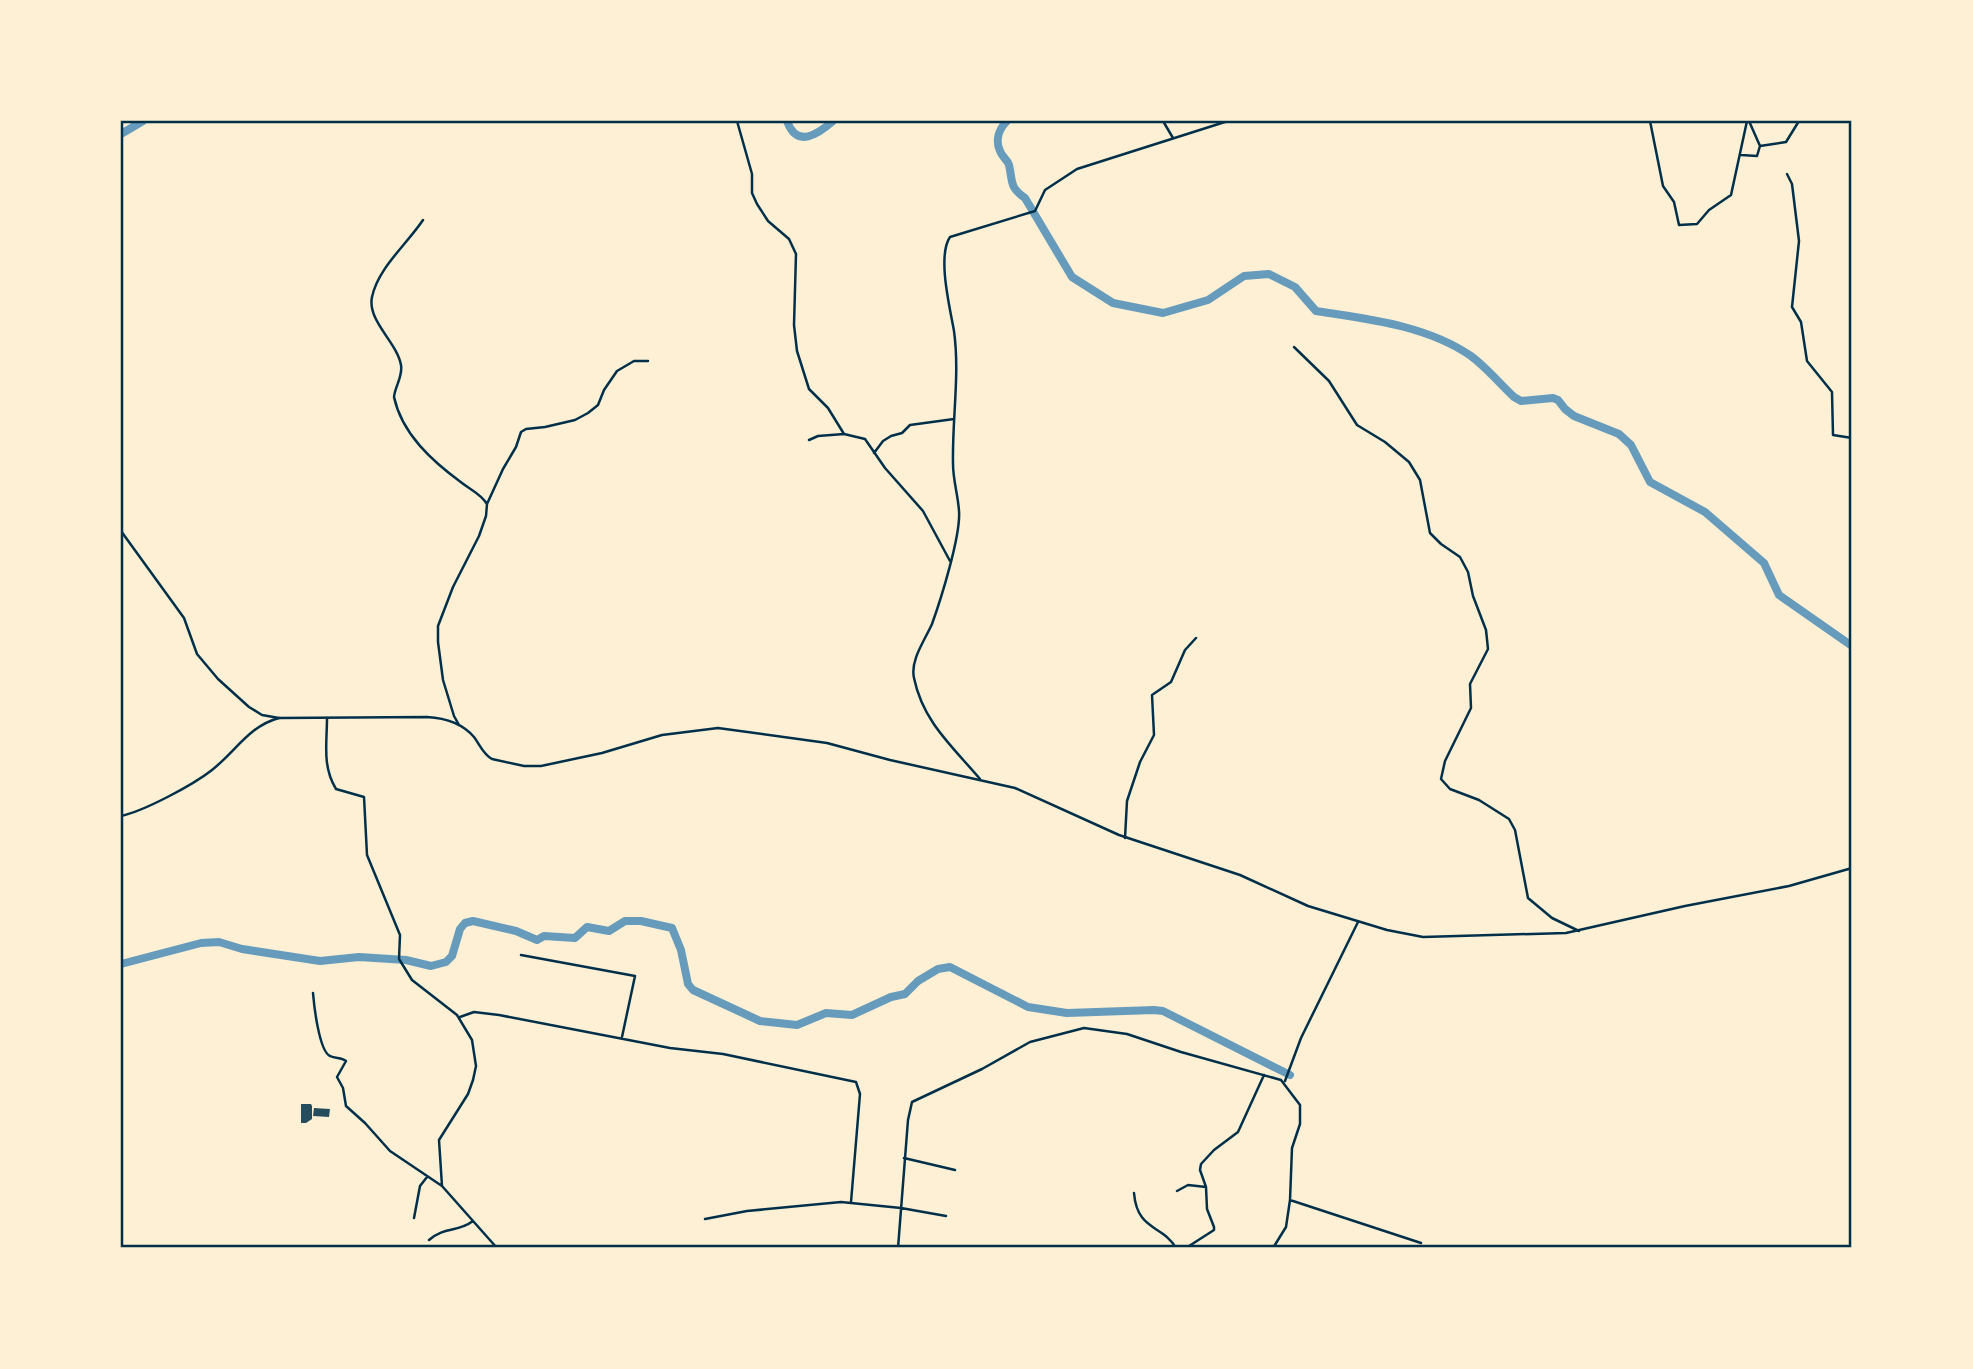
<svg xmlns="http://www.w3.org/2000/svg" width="1973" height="1369" font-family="'PT Sans Narrow',sans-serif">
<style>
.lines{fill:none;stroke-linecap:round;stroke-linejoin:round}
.river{stroke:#669bbc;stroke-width:8}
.building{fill:#264d5e}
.minor{stroke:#003049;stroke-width:2.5}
.tertiary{stroke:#003049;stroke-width:2.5}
.neatline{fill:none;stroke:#003049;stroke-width:2.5}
</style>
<rect width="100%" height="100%" fill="#fdf0d5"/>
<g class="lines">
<path class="river" d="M787,121c10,28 31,13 46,0
M1007,121c-8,8 -12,19 -7,30 2,6 7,8 9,14 4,17 0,22 16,33l47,79 41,26 50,10 45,-13 36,-24 25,-2 26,13 21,24c51,8 110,14 155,45 15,11 29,28 43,41l7,4 32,-3 5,2 7,9 9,7 45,18 12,11 19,37 55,30 59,51 15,32 73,51
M121,134l22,-13
M121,964l80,-21 18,-1 23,7 78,12 39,-4 47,3 25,6 15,-4 6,-6 8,-27 5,-6 8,-2 43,10 21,9 7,-4 31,2 12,-11 22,4 16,-10h16l31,7 9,22 7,34 5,6 67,31 37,4 29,-12 26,2 39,-18 14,-3 13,-13 20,-12 12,-2 78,40 39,6 87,-3 9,1 127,64"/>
</g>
<path class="building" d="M301,1104h10l1,2v13l-6,4h-5z
M314,1108l16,1 -1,8 -16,-1z"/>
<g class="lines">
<path class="minor" d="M737,121l15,53v19l5,11 11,17 21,18 7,15 -2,71 3,26 12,38 19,19 16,26 21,5 20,29 38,43 27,50
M1163,121l10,17
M1650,121l13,65 11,16 5,23 18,-1 12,-14 22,-15 16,-74
M1760,146l26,-4 13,-21
M1741,155l16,1 3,-10 -11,-25
M1787,174l5,10 7,57 -7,66 9,15 6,39 25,31 1,43 19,3
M423,220c-16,24 -45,48 -51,77 -5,24 25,45 29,68 2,12 -6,21 -7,32 8,37 38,64 68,86 9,7 19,11 25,21
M1294,347l35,34 28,44 28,17 24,20 11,18 10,53 11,11 19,13 8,15 5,24 13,34 2,19 -18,35 1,24 -26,53 -4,18 9,10 29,11 30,19 6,11 13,68 24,20 27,13
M809,440l9,-4 26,-2
M874,453l9,-12 8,-5 11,-3 8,-8 44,-6
M121,531l63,87 13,36 21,25 31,28 13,8 17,3
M327,718c0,25 -5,48 9,71l28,8 3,58 33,80 -1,24 13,21 45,35 15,25 4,26 -3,14 -5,14 -29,46 3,46
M459,725l-5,-9 -11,-36 -5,-38v-16l15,-39 26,-51 7,-20 1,-12 16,-35 13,-22 5,-15 5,-3 19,-2 30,-7 13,-7 10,-8 6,-15 13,-19 17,-10h14
M980,779c-27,-32 -57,-57 -66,-101 -4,-18 11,-38 18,-54 9,-25 29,-89 27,-113 -1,-16 -6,-31 -6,-47 -1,-45 7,-89 1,-133 -4,-23 -17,-75 -4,-94l85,-26 10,-21 32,-21 151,-48
M1125,838l2,-37 13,-39 14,-27 -2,-40 19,-13 14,-32 11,-12
M521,955l114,21 -13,61
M313,993c1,12 6,58 17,63 6,3 11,1 16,5l-9,16 6,11 3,18 19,17 25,28 52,35 55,62
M460,1017l14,-5 25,3 171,33 53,6 133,28 4,12 -9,108
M1285,1081l16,-43 57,-116
M904,1158l51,12
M1206,1187l-6,-17 1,-6 13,-14 24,-18 26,-57
M1177,1191l11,-6 18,2 1,22 7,18v3l-28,18
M1134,1193c3,38 29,32 42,55
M1290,1200l131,43
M414,1218l6,-32 7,-9
M705,1219l42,-8 94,-9 60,6 45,8
M429,1240c16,-14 28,-7 44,-19
M898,1248l10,-128 4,-18 70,-33 48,-27 54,-14 43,6 54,18 100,28 19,25v19l-8,24 -2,52 -4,27 -13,21"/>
<path class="tertiary" d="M121,816c23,-5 72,-31 91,-46 24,-19 37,-44 67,-52l148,-1c18,1 35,6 47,20 6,8 9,17 18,22l32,7h17l61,-13 60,-18 56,-7 109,15 63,17 125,28 104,47 121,40 68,31 79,24 36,7 143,-4 119,-27 104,-20 63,-18"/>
</g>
<rect width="1973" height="1369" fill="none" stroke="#fdf0d5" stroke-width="245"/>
<rect x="122" y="122" width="1728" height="1124" class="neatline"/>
</svg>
